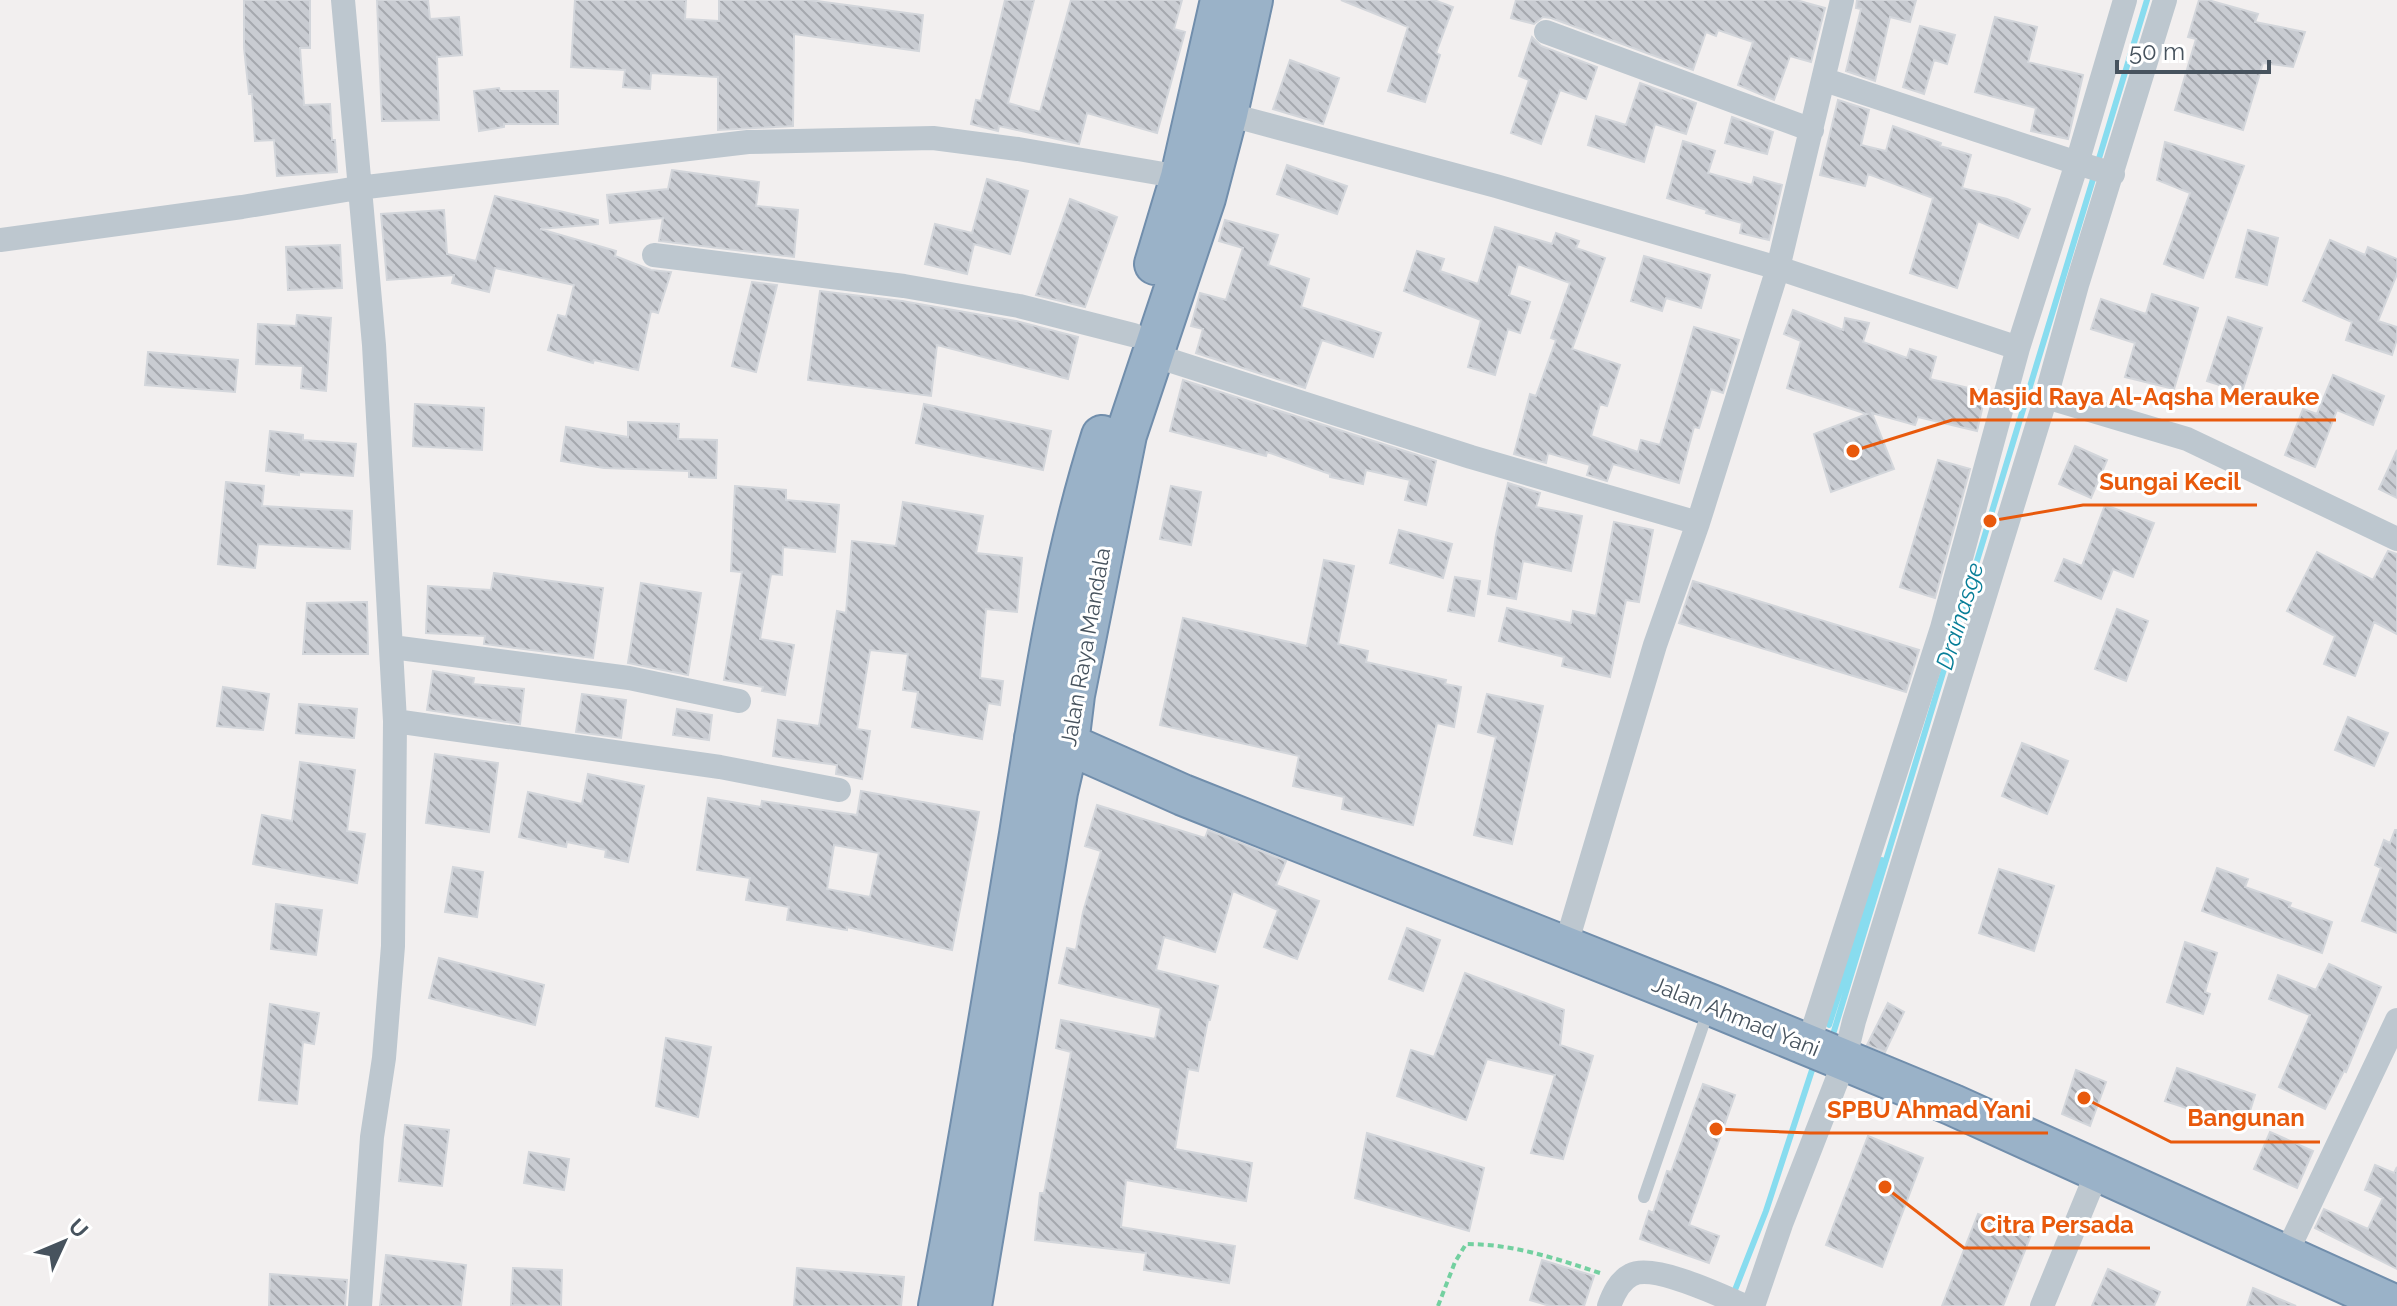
<svg xmlns="http://www.w3.org/2000/svg" width="2397" height="1306" font-family="Raleway,sans-serif">
<style>
.lines{fill:none;stroke-linecap:round;stroke-linejoin:round}
.stream{stroke:#88dcef;stroke-width:6}
.building{fill:url(#building-back-hatch);stroke:#d3d6db;stroke-width:2;fill-rule:evenodd}
.trunk-casing{stroke:#718eac;stroke-width:44}
.path{stroke:#73d0a0;stroke-width:4;stroke-dasharray:6 4;stroke-linecap:butt}
.service{stroke:#bdc7cf;stroke-width:12}
.minor{stroke:#bdc7cf;stroke-width:24}
.trunk{stroke:#9ab2c8;stroke-width:40}
.labels{text-anchor:middle;stroke-width:6;stroke-linejoin:round;paint-order:stroke}
.street-label{font-size:22px;fill:#47535e;stroke:#fff}
.water-label{font-size:24px;font-style:italic;fill:#087e98;stroke:#fff}
.leader{fill:none;stroke:#e8590c;stroke-width:3}
.callout-dot{fill:#e8590c;stroke:#fff;stroke-width:3}
.callout-label{font-size:24px;text-anchor:middle;font-weight:bold;fill:#e8590c;stroke:#fff;stroke-width:6;stroke-linejoin:round;paint-order:stroke}
</style>
<defs>
<pattern id="building-back-hatch" width="6" height="6" patternUnits="userSpaceOnUse" patternTransform="scale(2)"><rect width="6" height="6" fill="#c9ccd2"/><path d="M-1 5l2 2M0 0l6 6M5-1l2 2" fill="none" stroke="#a5a8ae"/></pattern>
</defs>
<rect width="100%" height="100%" fill="#f2efef"/>
<g class="lines">
<path class="stream" d="M2097,165l50,-165
M1829,1025l53,-165
M1831,1041l263,-865
M1733,1295l33,-84 48,-147"/>
</g>
<path class="building" d="M244,0h66v48h-10l4,57 26,-1 2,36h3l2,32 -60,4 -3,-36 -19,1 -3,-47h-3l-5,-46z
M377,0h51l2,19 29,-2 3,38 -25,2 2,63 -57,1z
M575,0h111l-1,19 34,2v-21h90l114,15 -4,36 -125,-17 -1,92 -75,4v-53l-67,-4 -1,16 -27,-2 2,-17 -54,-3z
M1005,0h29l-26,103 32,9 31,-112h111l-8,29 11,3 -28,101 -70,-20 -8,31 -80,-18 -1,5 -27,-7 5,-24 5,1z
M1341,0h93l19,7 -17,46 4,2 -15,47 -37,-11 20,-64z
M1516,0h280l29,8 -14,54 -21,-6 -16,44 -36,-15 15,-43 -35,-12 -2,6 -10,-4 -13,38 -142,-52 -8,-1 -9,7 -23,-6z
M1857,0h59l-6,22 -20,-5 -15,64 -29,-10 15,-62 -5,-1z
M2199,0h9l50,14 -3,8 50,10 -12,35 -30,-4 -20,67 -68,-20 21,-71 -8,-2z
M1995,17l42,10 -9,35 55,13 -15,64 -37,-8 5,-23 -61,-16z
M1920,26l35,9 -8,29 -13,-4 -10,34 -21,-7z
M1532,37l9,9 56,21 -11,32 -26,-9 -19,54 -30,-11 18,-53 -10,-4z
M1290,60l49,18 -16,46 -50,-15z
M1640,83l56,20 -10,31 -31,-10 -11,38 -56,-17 8,-29 30,9z
M499,88l1,3h58v33h-54v3l-25,4 -5,-40z
M1838,100l31,10 -8,35 25,6 7,-25 48,17 -1,3 31,9 -9,33 45,11 23,10 -12,29 -40,-17 -21,67 -47,-15 23,-75 -65,-24 -3,12 -45,-11z
M1732,117l41,15 -6,22 -42,-11z
M1683,141l32,10 -7,22 44,12 2,-8 28,8 -13,55 -29,-7 2,-10 -36,-10 1,-3 -40,-12z
M2165,142l79,24 -41,112 -39,-14 26,-71 -33,-13z
M1287,165l60,21 -10,28 -60,-20z
M672,170l87,12 -3,24 42,4 -4,47 -135,-16 4,-23 -53,5 -3,-28 61,-6z
M987,179l41,12 -18,63 -36,-10 -7,30 -42,-10 10,-40 37,9z
M495,196l103,24v4l-58,5 76,22 -1,5 36,14 20,2 -13,41 -7,-2 -13,59 -44,-10 -1,3 -45,-13 10,-35 8,2 8,-32 -79,-17 -6,24 -37,-9 2,-8 -67,5 -6,-66 63,-4 3,44 29,7z
M1070,199l47,18 -32,90 -49,-12z
M1225,220l53,15 -10,30 41,14 -8,28 80,26 -8,24 -51,-17 -17,48 -109,-35 7,-24 -12,-3 9,-33 26,7 17,-52 -24,-7z
M1495,227l57,17 4,-11 23,8 -3,7 29,10 -33,91 48,16 -13,41 -7,-2 -9,32 47,16 3,-12 19,5 34,-118 45,13 -16,53 -12,-4 -12,39 -5,-1 -15,56 -66,-19 -6,17 -20,-6 3,-10 -42,-12 -2,10 -32,-9 16,-60 6,2 20,-56 -5,-2 19,-55 -52,-19 -9,31 21,7 -10,31 -12,-4 -13,46 -27,-8 13,-47 -77,-29 13,-40 27,8 -4,12 38,13z
M2248,230l30,8 -11,47 -31,-8z
M2330,240l35,15 3,-8 29,12v15l-19,47 19,6v12l-5,16 -46,-15 6,-18 -49,-21z
M340,245l2,43 -54,2 -2,-43z
M1644,256l66,19 -9,33 -35,-10 -4,13 -31,-10z
M752,282l25,3 -21,87 -24,-6z
M820,291l82,10 114,20 62,16 -10,42 -131,-34 -6,51 -123,-16z
M2152,294l46,14 -24,81 -49,-12 10,-34 -44,-14 10,-30 45,15z
M1793,310l50,20 2,-12 24,5 -6,19 44,16 3,-9 26,8 -6,22 56,13 -9,39 -59,-14 -3,8 -43,-12 22,56 -63,23 -17,-58 53,-20 -80,-26 14,-47 -17,-7z
M297,315l34,3 -5,73 -25,-3 2,-22 -47,-2 2,-40 38,2z
M2228,317l34,11 -20,64 -35,-11z
M148,352l90,8 -3,32 -90,-7z
M2333,375l51,21 -11,29 -36,-15 -22,57 -30,-12 18,-46 14,5z
M1183,380l253,81 -10,44 -21,-5 5,-20 -44,-10 -3,14 -33,-7v-3l-63,-22 -1,4 -96,-25z
M415,404l69,4 -2,42 -69,-4z
M924,404l127,27 -8,39 -127,-27z
M628,422l51,2 -1,15 39,1 -1,38 -27,-1v-6l-85,-3 -43,-7 5,-34 62,10z
M270,431l33,4v5l53,4 -3,32 -54,-4v3l-33,-4z
M2075,446l32,14 -16,38 -32,-14z
M2397,450v48l-18,-9z
M1938,460l32,9 -35,129 -35,-11z
M226,482l38,4 -2,20 90,5 -2,38 -92,-5 -3,24 -37,-4z
M1508,483l32,10 -4,14 46,9 -11,55 -48,-10 -7,38 -28,-5 8,-59z
M735,486l51,4v10l53,5 -4,47 -52,-5 -1,28 -11,-1 -11,65 34,6 -9,50 -23,-4 1,-4 -39,-7 18,-108 -11,-1z
M1171,486l30,6 -10,53 -31,-6z
M903,502l80,14 -7,37 46,5 -5,54 -31,-3 -6,69 23,3 -3,24 -12,-2 -6,36 -70,-12 6,-35 -15,-2 5,-36 -38,-4 -13,79 13,2 -8,48 -26,-5 1,-9 -64,-9 5,-36 41,6 18,-115 9,2 6,-72 44,5z
M2105,505l49,18 -21,54 -20,-8 -12,30 -46,-18 9,-22 18,7z
M1614,522l39,8 -14,72 -13,-2 -16,77 -48,-11 2,-9 -65,-16 8,-33 64,15 2,-12 23,5z
M1399,530l53,14 -9,34 -53,-15z
M2388,551l9,3v80l-23,-12 -19,54 -31,-12 11,-28 -48,-25 30,-59 56,28z
M1324,560l30,6 -16,78 30,7 -2,11 80,18 -1,4 16,3 -7,40 -17,-4 -24,102 -71,-16 2,-12 -51,-11 6,-30 -139,-31 23,-107 124,28z
M494,573l109,15 -10,70 -109,-14 1,-8 -59,-3 2,-47 63,4z
M1455,577l25,4 -6,35 -26,-5z
M1693,581l226,69 -13,42 -227,-69z
M641,583l60,10 -13,82 -60,-12z
M367,602l1,52h-65l4,-51z
M2117,609l31,12 -22,60 -31,-12z
M433,671l41,7 -1,6 51,5 -4,35 -93,-14z
M223,687l46,7 -6,36 -46,-4z
M582,694l44,6 -5,38 -45,-6z
M1487,694l56,12 -31,138 -38,-9 22,-98 -18,-5z
M299,704l58,5 -3,29 -58,-5z
M677,709l35,6 -3,25 -36,-5z
M2348,717l40,16 -14,33 -39,-16z
M2022,743l46,18 -21,53 -45,-18z
M435,754l63,9 -9,69 -63,-9z
M300,762l55,8 -8,61 18,3 -8,49 -104,-19 9,-49 30,6z
M588,774l56,12 -16,76 -23,-5 1,-7 -39,-8 -1,5 -47,-10 9,-45 54,12z
M861,791l118,21 -27,138 -105,-23v3l-60,-10 2,-13 -43,-7 4,-22 -53,-8 11,-72 53,9 1,-6 95,14zM834,845l45,8 -9,44 -43,-8z
M1097,805l108,33 3,-8 78,31 -10,24 43,16 -22,58 -33,-12 14,-37 -45,-19 -18,61 -51,-15 -8,33 62,16 -8,34h-2l-10,51 -10,-2 -13,80 77,14 -6,38 -120,-21 -5,47 114,19 -6,37 -85,-13 2,-17 -111,-13 5,-47h4l27,-141 -15,-4 5,-28 94,19 6,-31 -102,-25 8,-35 9,2 7,-38 18,-61 -16,-5z
M2395,830h2v103l-35,-12 19,-53 -6,-3 9,-25 6,3z
M453,867l30,5 -6,45 -32,-5z
M2217,868l31,11 -3,8 46,16 -2,4 43,15 -10,31 -120,-42z
M1999,869l55,17 -20,65 -55,-18z
M276,904l46,6 -6,45 -45,-6z
M1407,928l33,12 -17,51 -34,-12z
M2185,942l32,11 -12,39 5,2 -7,20 -36,-12z
M439,958l105,27 -9,40 -106,-27z
M2329,964l52,23 -35,85 -2,-1 -19,38 -46,-22 31,-72 -41,-16 9,-24 38,15z
M1465,973l99,37 -4,35 33,11 -30,103 -32,-6 24,-78 -68,-16 -21,61 -69,-24 14,-46 23,7z
M1888,1003l16,9 -19,40 -18,-7z
M270,1004l49,9 -5,31 -11,-2 -6,62 -38,-4z
M666,1038l45,9 -13,70 -42,-11z
M2177,1068l78,27 -10,32 -80,-26z
M2076,1070l30,12 -16,44 -28,-12z
M1703,1084l32,11 -46,130 30,11 -10,27 -69,-24 9,-28 4,2 14,-42 4,1z
M405,1125l44,5 -7,56 -43,-5z
M2270,1132l43,19 -16,37 -43,-19z
M1367,1133l117,35 -15,63 -114,-33z
M1868,1136l55,22 -41,109 -56,-22z
M529,1152l40,7 -5,31 -40,-7z
M2375,1165l19,8 3,-6v102l-82,-41 9,-19 44,20 15,-31 -18,-8z
M1978,1214l53,21 -28,71h-61z
M386,1255l80,10 -5,41h-81z
M1542,1260l52,16 -10,30h-34l-20,-6z
M513,1268l49,2 -1,36 -50,-1z
M797,1268l107,9 -3,29h-107z
M2108,1269l52,23 -6,14h-62z
M270,1274l77,6 -2,26h-76z
M2253,1288l43,18h-49z"/>
<g class="lines">
<g class="trunk-casing">
<path id="trunk" d="M1155,264l26,-87 40,-177
M1035,738l33,6 115,51 528,210 242,100 443,201
M939,1306c30,-157 55,-315 81,-472 21,-134 41,-269 82,-398
M971,1306l86,-514 11,-48 6,-49 52,-260 79,-237 22,-84 25,-114"/>
</g>
<path class="path" d="M1438,1306l17,-44 11,-18c49,0 91,15 137,30"/>
<path class="service" d="M1644,1197l64,-186"/>
<path class="minor" d="M343,0l31,345 21,376 -2,225 -9,112 -12,79 -12,169
M1546,32l266,98
M1825,80l252,83 -59,185
M1227,114l269,72 282,82 240,80 -76,280 -134,417
M2113,174l-36,-11 48,-163
M0,240l242,-33 116,-19 390,-46 185,-4 85,11 163,28
M654,255l250,31 115,20 114,29
M1153,355l318,102 227,66
M2046,397l31,-112 88,-285
M392,647l237,31 110,23
M395,721l325,46 119,23
M1565,948l90,-303 43,-122 80,-255 64,-268
M2285,1256l112,-236
M1609,1306c4,-11 10,-25 22,-31 22,-12 91,21 114,31
M1753,1306l28,-82 63,-162 10,-41 192,-624 141,42 210,100
M2042,1306l56,-136"/>
<use href="#trunk" class="trunk"/>
</g>
<g class="labels">
<g class="street-label">
<text transform="translate(1085 647) rotate(-80)" y="8">Jalan Raya Mandala</text>
<text transform="translate(1736 1016) rotate(22)" y="8">Jalan Ahmad Yani</text>
</g>
<g class="water-label">
<text transform="translate(1960 616) rotate(-73)" y="8">Drainasge</text>
</g>
</g>
<path class="leader" d="M1853 451L1952 420H2336M1990 521L2083 505H2257M1716 1129L1810 1133H2048M2084 1098L2171 1142H2320M1885 1187L1964 1248H2150"/>
<g class="callout-dot">
<circle cx="1853" cy="451" r="8"/>
<circle cx="1990" cy="521" r="8"/>
<circle cx="1716" cy="1129" r="8"/>
<circle cx="2084" cy="1098" r="8"/>
<circle cx="1885" cy="1187" r="8"/>
</g>
<g class="callout-label">
<text x="2144" y="405">Masjid Raya Al-Aqsha Merauke</text>
<text x="2170" y="490">Sungai Kecil</text>
<text x="1929" y="1118">SPBU Ahmad Yani</text>
<text x="2246" y="1126">Bangunan</text>
<text x="2057" y="1233">Citra Persada</text>
</g>
<g transform="translate(64 1242) rotate(46)" stroke="#ffffff" stroke-width="6" paint-order="stroke">
<path d="M0-6L14 30L0 20L-14 30Z" fill="#47535e"/>
<text y="-12" font-size="22" font-weight="bold" text-anchor="middle" fill="#47535e">U</text>
</g>
<path d="M2117 60v12h152v-12" fill="none" stroke="#47535e" stroke-width="4"/>
<text x="2129" y="60" font-size="24" fill="#47535e" stroke="#ffffff" stroke-width="6" paint-order="stroke">50 m</text>
</svg>
